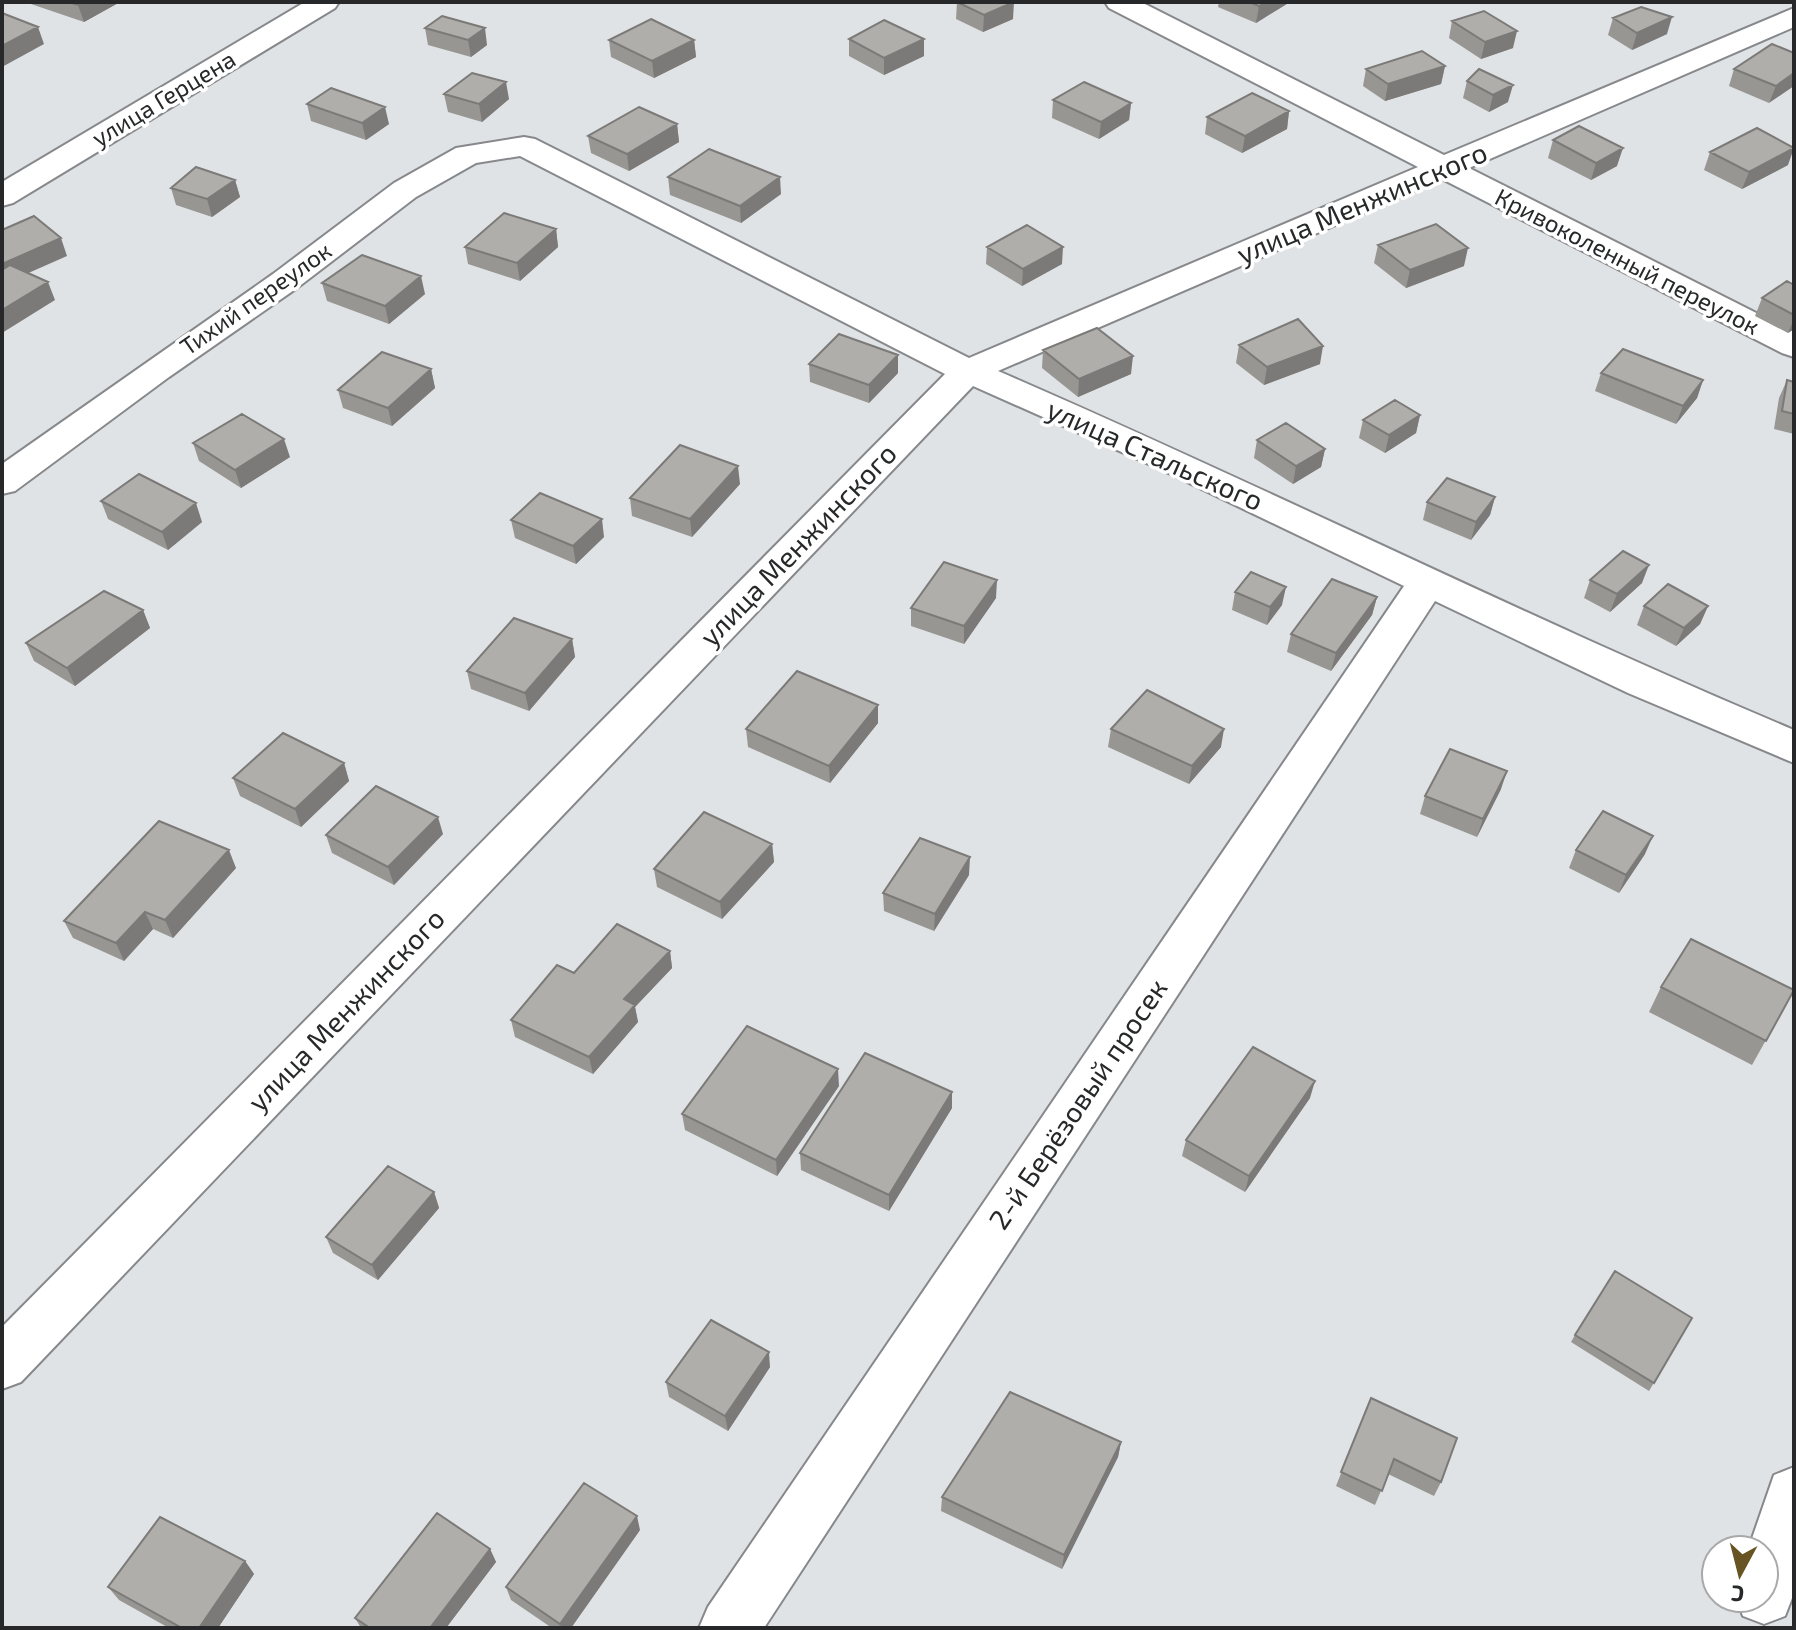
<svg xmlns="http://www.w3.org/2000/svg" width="1796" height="1630" font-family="'Exo 2',sans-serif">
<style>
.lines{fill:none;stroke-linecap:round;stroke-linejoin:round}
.minor-casing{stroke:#86888b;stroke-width:4}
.minor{fill:#fff;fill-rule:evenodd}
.wall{fill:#979693}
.shaded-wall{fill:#7b7a78}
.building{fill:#b0aeab;stroke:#7b7a78;stroke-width:2}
.labels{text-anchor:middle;stroke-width:7;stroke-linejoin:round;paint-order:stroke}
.far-street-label{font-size:24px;fill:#272829;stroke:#fff}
.street-label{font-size:28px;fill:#272829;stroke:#fff}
</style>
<rect width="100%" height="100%" fill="#e0e3e5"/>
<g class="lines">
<g class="minor-casing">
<path id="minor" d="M305,2h34l-4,6 -322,195 -11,3v-24z
M1105,2h36l303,153 350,-147v19l-325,141 325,164v25l-12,-4 -340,-174 -444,192c268,116 527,246 796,359v33l-166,-70 -193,-92 -671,1027h-65l9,-21 696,-1021 -242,-116 -189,-84 -952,996 -19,7v-62l943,-953 -425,-218 -44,7 -60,34 -119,91 -128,89 -154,114 -13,3v-30l271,-190 121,-91 62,-35 68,-11 11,2 434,219 449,-191 -309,-159z
M1794,1467v126l-9,23 -21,8 -21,-8 -7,-18h28v-48h-16l26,-75z"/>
</g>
<use href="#minor" class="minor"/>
</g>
<path class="wall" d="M31,2h89l-36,20 -53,-18z
M957,2l56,17 -30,13 -27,-13z
M1219,2h71l-34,21 -38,-16z
M1613,18l54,16 -35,16 -24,-15z
M1452,21l61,27 -32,11 -32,-21z
M425,28l62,17 -16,12 -43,-12z
M849,39l75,17 -40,19 -35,-19z
M609,40h85l2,17 -42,21 -43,-21z
M1794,53l-25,50 -40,-17 5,-17z
M1445,66l-4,18 -56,17 -22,-15 3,-17z
M1467,81l41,21 -19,10 -26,-14z
M444,94l65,5 -27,23 -34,-10z
M1053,100l78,3 -2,17 -30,19 -47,-21z
M307,104l82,20 -23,16 -55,-19z
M1289,111l-2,18 -45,24 -37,-19 2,-17z
M677,124l2,18 -50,29 -38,-18 -3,-17z
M1553,140l64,26 -26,14 -43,-22z
M1710,152l78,13 -46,24 -38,-19z
M668,177l113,17 -40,29 -71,-28z
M235,180l5,17 -28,20 -36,-12 -5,-17z
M556,229l2,18 -38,34 -52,-17 -3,-17z
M1378,245l86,21 -58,22 -32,-25z
M987,247l75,17 -40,22 -36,-22z
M322,283l103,11 -36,30 -62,-23z
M1794,285v44l-6,4 -33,-17 7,-18z
M1239,345l81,19 -56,21 -28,-22z
M1043,350l88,24 -53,23 -36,-29z
M809,364l89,9 -29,30 -59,-21z
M431,369l4,19 -43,38 -49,-18 -5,-18z
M1601,373l102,7 -6,18 -21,26 -81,-33z
M1787,380l7,2v52l-20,-5 5,-31z
M1420,415l-4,18 -31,20 -26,-15 4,-18z
M1257,440l68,9 -4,18 -28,17 -39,-26z
M193,443l97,14 -49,31 -42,-27z
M740,484l-48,53 -60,-21 -2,-18z
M1495,497l-5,18 -19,25 -48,-20 4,-18z
M101,501l101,21 -34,28 -60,-31z
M511,520l93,17 -28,27 -61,-26z
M1590,580l52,3 -32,29 -26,-14z
M1235,592l47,13 -15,20 -35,-15z
M1377,597l-5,18 -41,56 -44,-19 4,-18z
M996,598l-32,46 -53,-18v-18z
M1644,606h64l-8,18 -24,22 -39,-21z
M143,610l7,18 -75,58 -41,-25 -8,-18z
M572,639l3,18 -46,54 -58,-22 -4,-18z
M878,705v18l-48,60 -82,-36 -2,-18z
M1111,729l110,18 -32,37 -81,-37z
M344,763l5,18 -48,46 -61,-31 -7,-18z
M1501,789l-24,48 -57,-23 5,-18z
M443,834l-49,51 -62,-32 -6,-18z
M772,844l2,18 -52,57 -65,-32 -3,-18z
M1576,850l69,4 -26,39 -50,-25z
M236,868l-63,70 -20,-9 -29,32 -51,-23 -9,-17z
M969,875l-35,56 -50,-20 -1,-18z
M670,951l2,17 -37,39 3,15 -45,52 -78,-37 -4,-17 63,-47z
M1661,987l133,3 -42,75 -103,-53z
M839,1086l-62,90 -92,-46 -3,-16z
M952,1092v16l-63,103 -88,-41 -1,-17z
M1310,1098l-65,94 -63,-36 4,-16z
M434,1192l5,16 -61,72 -45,-27 -7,-16z
M1692,1318l-43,73 -78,-49 4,-7z
M770,1367l-42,64 -59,-34 -3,-15z
M1371,1398l70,84 -7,14 -46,-22 -13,31 -39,-19z
M1121,1442l-3,15 -56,112 -121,-58 1,-14z
M640,1530l-69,98h-19l-41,-28 -5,-13z
M490,1549l6,13 -50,66h-85l-6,-10z
M245,1561l9,13 -36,54h-49l-50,-28 -11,-13z"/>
<path class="shaded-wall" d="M84,2h36l-36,20 -6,-17z
M1014,2l-1,17 -30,13 1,-17z
M1266,2h24l-34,21 3,-17z
M1672,17l-5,17 -35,16 5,-17z
M38,27l6,17 -42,23v-21z
M485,28l2,17 -16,12 -3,-17z
M1517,31l-4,17 -32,11 4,-17z
M924,39v17l-40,19v-17z
M694,40l2,17 -42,21 -2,-17z
M1445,66l-4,18 -56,17 3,-17z
M1794,73v13l-25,17 7,-17z
M506,82l3,17 -27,23 -3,-18z
M1513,85l-5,17 -19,10 4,-17z
M1131,103l-2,17 -30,19 2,-17z
M385,107l4,17 -23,16 -4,-17z
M1289,111l-2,18 -45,24 3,-17z
M677,124l2,18 -50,29 -2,-17z
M1623,148l-6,18 -26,14 5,-17z
M1794,148l-6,17 -46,24 7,-17z
M780,177l1,17 -40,29 -1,-17z
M235,180l5,17 -28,20 -5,-18z
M556,229l2,18 -38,34 -3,-18z
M61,238l6,18 -59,26 -6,-18z
M1063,247l-1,17 -40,22 1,-17z
M1468,248l-4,18 -58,22 4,-18z
M421,276l4,18 -36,30 -4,-18z
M48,282l7,18 -53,33v-23z
M1794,319v10l-6,4z
M1323,346l-3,18 -56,21 3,-18z
M898,355v18l-29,30v-18z
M1133,356l-2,18 -53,23 1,-18z
M431,369l4,19 -43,38 -4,-18z
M1703,380l-6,18 -21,26 7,-18z
M1420,415l-4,18 -31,20 4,-18z
M284,439l6,18 -49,31 -6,-18z
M1325,449l-4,18 -28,17 3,-18z
M738,466l2,18 -48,53 -2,-18z
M1495,497l-5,18 -19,25 5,-18z
M196,503l6,19 -34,28 -6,-18z
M602,519l2,18 -28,27 -3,-18z
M1649,565l-7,18 -32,29 7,-18z
M997,580l-1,18 -32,46v-18z
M1286,587l-4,18 -15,20 3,-18z
M1377,597l-5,18 -41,56 5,-18z
M1708,606l-8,18 -24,22 8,-18z
M143,610l7,18 -75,58 -8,-18z
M572,639l3,18 -46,54 -4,-18z
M878,705v18l-48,60 -1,-17z
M1224,729l-3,18 -32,37 3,-18z
M344,763l5,18 -48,46 -6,-18z
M1507,771l-6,18 -24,48 6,-18z
M438,817l5,17 -49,51 -6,-18z
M1653,836l-8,18 -26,39 7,-18z
M772,844l2,18 -52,57 -2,-17z
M229,850l7,18 -63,70 -8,-18z
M970,857l-1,18 -35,56 1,-17z
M145,912l8,17 -29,32 -8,-18z
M670,951l2,17 -37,39 3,15 -45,52 -4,-17 35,-58z
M838,1069l1,17 -62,90 -1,-16z
M1315,1081l-5,17 -65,94 4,-16z
M952,1092v16l-63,103v-16z
M434,1192l5,16 -61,72 -6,-15z
M769,1352l1,15 -42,64 -3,-15z
M1121,1442l-3,15 -56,112 2,-14z
M637,1516l3,14 -69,98h-9l-2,-4z
M490,1549l6,13 -50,66h-16z
M245,1561l9,13 -36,54h-19z"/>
<path class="building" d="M69,2h15l-6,3z
M957,2h57l-30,13z
M1249,2h17l-7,4z
M1641,7l31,10 -35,16 -24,-15z
M1484,11l33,20 -32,11 -33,-21z
M2,13l36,14 -36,19z
M442,16l43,12 -17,12 -43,-12z
M651,19l43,21 -42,21 -43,-21z
M884,20l40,19 -40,19 -35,-19z
M1772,44l22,9v20l-18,13 -42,-17z
M1422,51l23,15 -57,18 -22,-15z
M1479,69l34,16 -20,10 -26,-14z
M472,73l34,9 -27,22 -35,-10z
M1084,82l47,21 -30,19 -48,-22z
M331,88l54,19 -23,16 -55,-19z
M1252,93l37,18 -44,25 -38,-19z
M639,107l38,17 -50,30 -39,-18z
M1579,126l44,22 -27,15 -43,-23z
M1757,128l37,20 -45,24 -39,-20z
M709,149l71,28 -40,29 -72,-29z
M196,167l39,13 -28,19 -36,-11z
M504,213l52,16 -39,34 -52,-16z
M34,216l27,22 -59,26v-34z
M1436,224l32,24 -58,22 -32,-25z
M1027,225l36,22 -40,22 -36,-22z
M362,255l59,21 -36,30 -63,-23z
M10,265l38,17 -46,28v-40z
M1787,281l7,4v30l-32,-17z
M1298,319l25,27 -56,21 -28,-22z
M1097,328l36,28 -54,23 -36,-29z
M839,334l59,21 -29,30 -60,-21z
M1623,349l80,31 -20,26 -82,-33z
M382,352l49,17 -43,39 -50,-18z
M1787,380l7,2v32l-12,-3z
M1395,400l25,15 -31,20 -26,-15z
M242,414l42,25 -49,31 -42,-27z
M1286,423l39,26 -29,17 -39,-26z
M680,445l58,21 -48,53 -60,-21z
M139,474l57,29 -34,29 -61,-31z
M1447,478l48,19 -19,25 -49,-20z
M540,493l62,26 -29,27 -62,-26z
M1623,551l26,14 -32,29 -27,-14z
M944,562l53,18 -33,46 -53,-18z
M1251,572l35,15 -16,20 -35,-15z
M1332,579l45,18 -41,56 -45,-19z
M1668,584l40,22 -24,22 -40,-22z
M104,591l39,19 -76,58 -41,-25z
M514,618l58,21 -47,54 -58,-22z
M797,671l81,34 -49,61 -83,-37z
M1147,690l77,39 -32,37 -81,-37z
M283,733l61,30 -49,46 -62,-31z
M1450,749l57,22 -24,48 -58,-23z
M376,786l62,31 -50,50 -62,-32z
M1603,811l50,25 -27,39 -50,-25z
M704,812l68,32 -52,58 -66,-33z
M159,821l70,29 -64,70 -20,-8 -29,31 -52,-22z
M920,838l50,19 -35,57 -52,-21z
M617,924l53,27 -46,48 11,6 -46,52 -78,-37 46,-55 17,8z
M1691,939l103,51 -28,51 -105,-54z
M747,1026l91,43 -62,91 -94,-46z
M1253,1047l62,34 -66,95 -63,-36z
M865,1053l87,39 -63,103 -89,-42z
M388,1166l46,26 -62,73 -46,-28z
M1615,1271l77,47 -38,65 -79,-48z
M711,1320l58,32 -44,64 -59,-34z
M1010,1392l111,50 -57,113 -122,-58z
M1371,1398l86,40 -16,44 -47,-23 -12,32 -41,-19z
M584,1483l53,33 -77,108 -54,-37z
M437,1513l53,36 -60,79h-60l-15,-10z
M160,1517l85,44 -46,67h-17l-74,-41z"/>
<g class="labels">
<g class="far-street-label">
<text transform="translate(164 99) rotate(-31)" y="8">улица Герцена</text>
<text transform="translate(1627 262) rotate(27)" y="8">Кривоколенный переулок</text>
<text transform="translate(256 299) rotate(-35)" y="8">Тихий переулок</text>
</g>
<g class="street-label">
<text transform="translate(1362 203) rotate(-23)" y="10">улица Менжинского</text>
<text transform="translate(1155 455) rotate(24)" y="10">улица Стальского</text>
<text transform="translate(798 545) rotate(-46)" y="10">улица Менжинского</text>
<text transform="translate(346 1010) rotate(-46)" y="10">улица Менжинского</text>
<text transform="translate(1078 1104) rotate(-56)" y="10">2-й Берёзовый просек</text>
</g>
</g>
<rect width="1796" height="1630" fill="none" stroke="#272829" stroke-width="8"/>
<g transform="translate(1740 1574) rotate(187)"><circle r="38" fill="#ffffff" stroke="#a9a9a9" stroke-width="2"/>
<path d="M0-6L14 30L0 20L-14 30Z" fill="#675422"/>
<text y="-12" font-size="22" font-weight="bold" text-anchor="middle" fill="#272829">С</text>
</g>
</svg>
